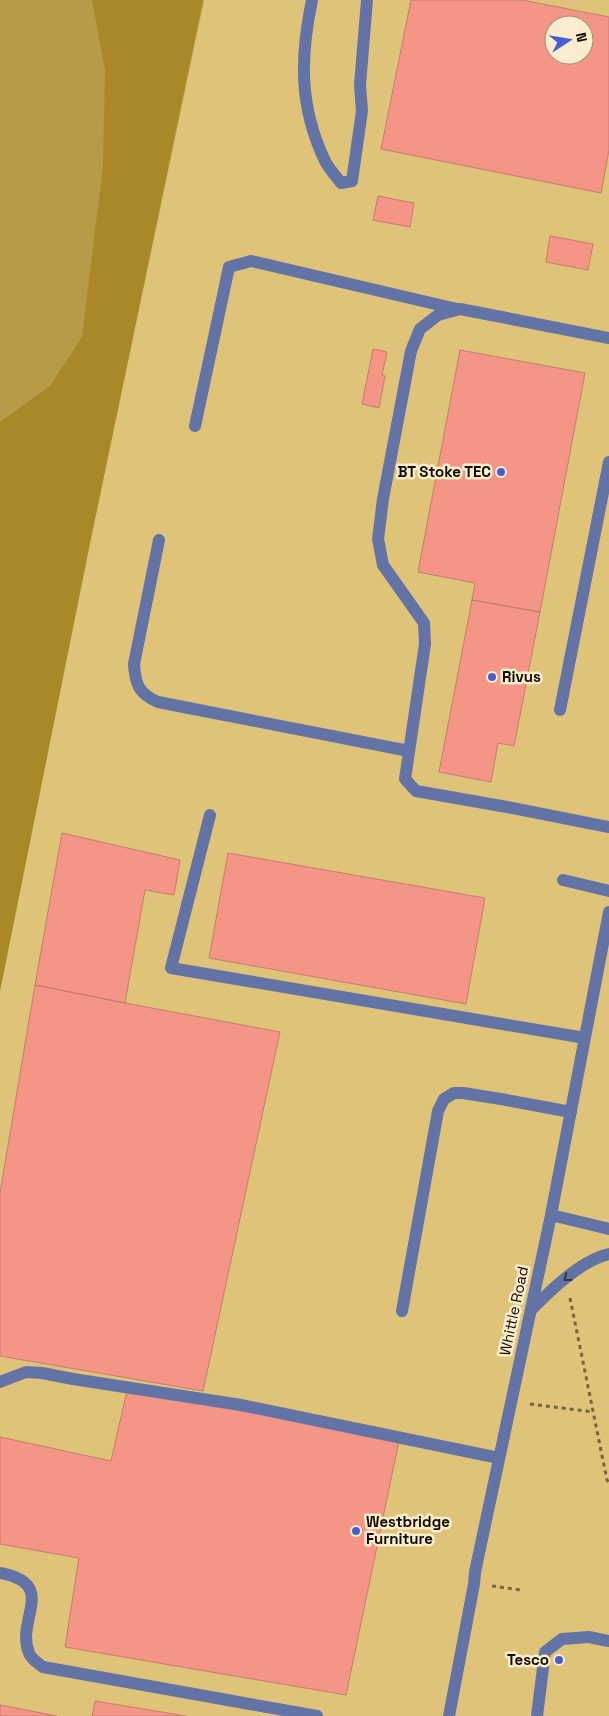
<svg xmlns="http://www.w3.org/2000/svg" width="609" height="1716" font-family="'Space Grotesk',sans-serif">
<style>
.built{fill:#dec379;fill-rule:evenodd}
.green{fill:#b79b49}
.forest{fill:#a98927}
.building{fill:#f49585;stroke:#c27d71;fill-rule:evenodd}
.lines{fill:none;stroke-linecap:round;stroke-linejoin:round}
.path{stroke:#756541;stroke-width:3;stroke-dasharray:4 4;stroke-linecap:butt}
.minor{stroke:#6373a5;stroke-width:12}
.oneway{stroke:#333542}
.poi-dot{fill:#465ed2;stroke:#f9edcd;stroke-width:2}
.labels{text-anchor:middle;stroke-width:5;stroke-linejoin:round;paint-order:stroke}
.poi-label{font-size:15px;font-weight:bold;fill:#130b00;stroke:#f9edcd;text-anchor:end}
.street-label{font-size:15px;fill:#130b00;stroke:#f9edcd}
</style>
<rect width="100%" height="100%" fill="#e4cb89"/>
<path class="built" d="M204,0h405v1716h-609v-725l90,-448zM554,25h30v30h-30z"/>
<path class="green" d="M0,0h204l-114,543 -90,448z"/>
<path class="forest" d="M92,0h111l-113,543 -90,448v-569l50,-36 32,-49 21,-171 2,-96z"/>
<path class="building" d="M411,0h111l87,17v133l-8,43 -220,-44zM554,25h30v30h-30z
M378,196l36,7 -4,24 -37,-7z
M550,236l43,8 -5,26 -42,-8z
M373,349l14,3 -5,23 3,1 -6,32 -17,-4z
M460,350l125,23 -45,239 -68,-12 3,-17 -57,-11z
M472,600l68,12 -26,134 -16,-3 -7,39 -52,-10z
M62,833l118,27 -6,35 -29,-5 -20,113 -90,-18z
M228,853l257,45 -19,106 -257,-46z
M35,985l90,18 155,29 -77,359 -203,-35v-163z
M128,1386l271,55 -53,254 -281,-48 14,-89 -79,-14v-107l111,24z
M95,1701l91,15h-94z
M0,1705l57,11h-57z"/>
<g class="lines">
<path class="path" d="M570,1298l37,182 2,3
M530,1404l63,8
M492,1586l29,4"/>
<path class="minor" d="M312,0c-12,58 -13,106 13,161 4,8 11,15 16,22l11,-2 10,-70 -2,-26 7,-85
M609,338l-149,-29 -22,6 -18,14 -9,22 -28,148 -5,40 5,26 41,58 1,21 -20,135 11,12 91,16 102,20
M195,426l34,-159 22,-6 206,48
M159,540l-25,124c1,20 5,30 24,38l251,49
M560,710l49,-248
M210,815l-39,153 414,70
M563,880l46,11
M551,1215l58,14
M531,1310c19,-19 50,-50 78,-56
M402,1311l36,-200 6,-12 10,-6h9l38,6 70,13
M0,1382l26,-10 16,1 31,6 168,26 258,53
M0,1573c59,11 15,47 29,80 2,6 9,10 14,14l274,49
M449,1716l25,-132 1,-12 76,-357 58,-303
M537,1716l8,-64 17,-13 27,-2 20,4"/>
</g>
<defs><path id="oneway-chevron" d="M-2-3.5L2.5 0L-2 3.5" fill="none" stroke-width="1.6" stroke-linecap="round" stroke-linejoin="round" transform="scale(1.25)"/></defs>
<use class="oneway" href="#oneway-chevron" transform="translate(567 1278) rotate(143)"/>
<g class="poi-dot">
<circle cx="501" cy="472" r="5"/>
<circle cx="492" cy="677" r="5"/>
<circle cx="356" cy="1531" r="5"/>
<circle cx="559" cy="1660" r="5"/>
</g>
<g class="labels">
<g class="poi-label">
<text x="491" y="477">BT Stoke TEC</text>
<text x="502" y="682" text-anchor="start">Rivus</text>
<text x="366" y="1527" text-anchor="start">Westbridge<tspan x="366" dy="17">Furniture</tspan></text>
<text x="549" y="1665">Tesco</text>
</g>
<g class="street-label">
<text transform="translate(514 1311) rotate(-78)" y="5">Whittle Road</text>
</g>
</g>
<g transform="translate(569 40) rotate(78)"><circle r="24" fill="#f9edcd" stroke="#9d937b"/>
<path d="M0-4L9 19L0 12L-9 19Z" fill="#465ed2"/>
<text y="-8" font-size="14" font-weight="bold" text-anchor="middle" fill="#130b00">N</text>
</g>
</svg>
